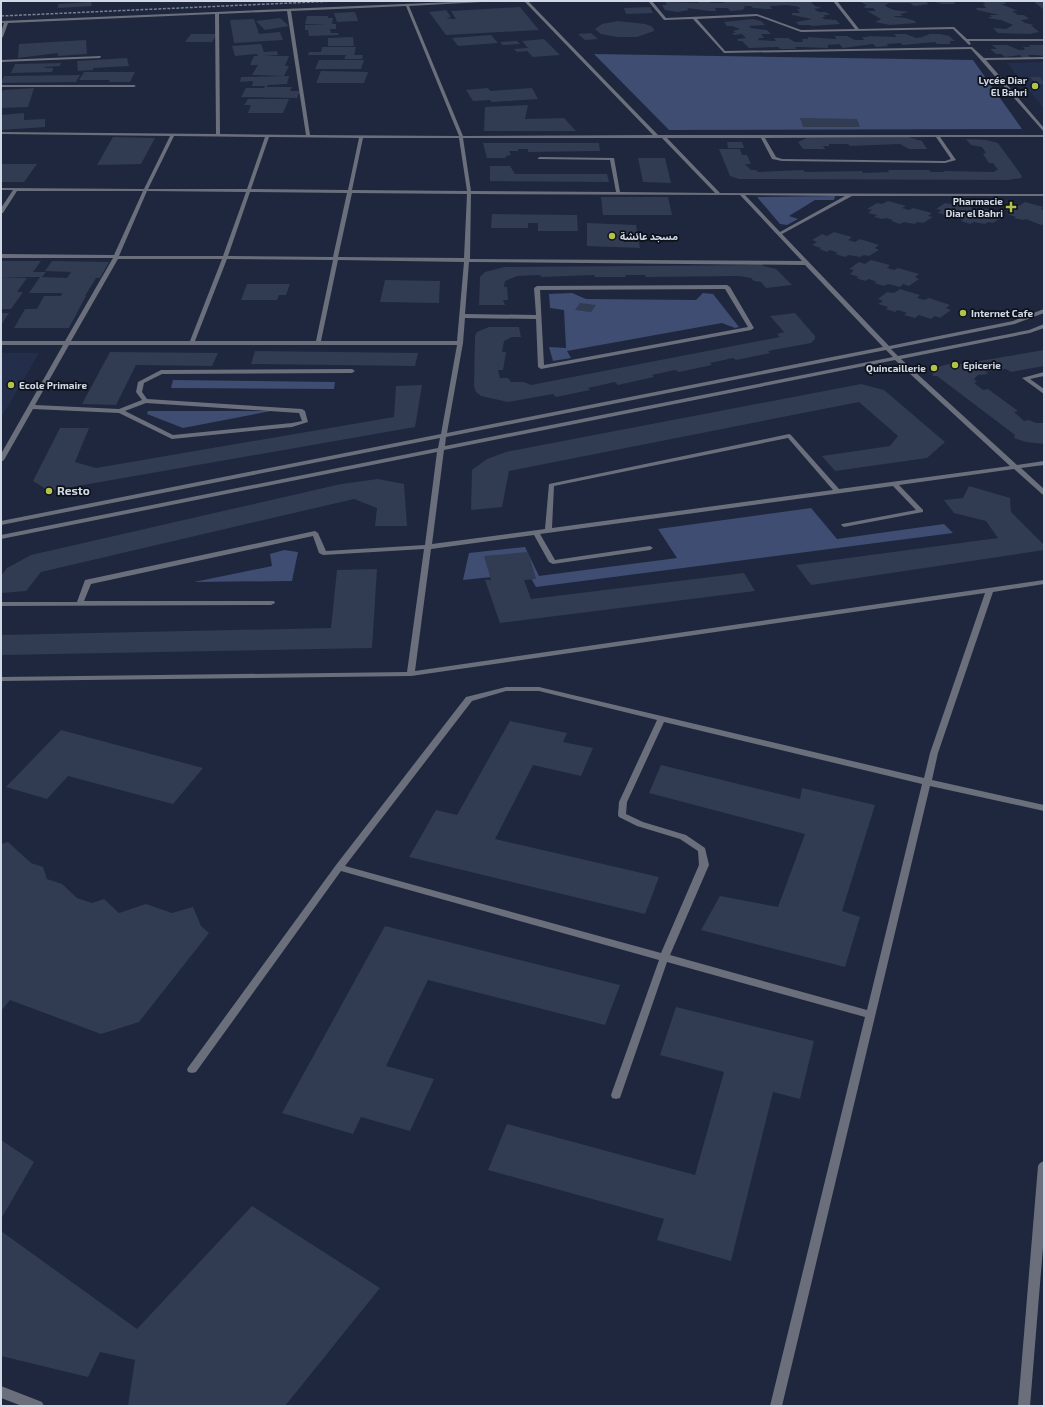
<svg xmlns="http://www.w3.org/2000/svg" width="1045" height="1407" font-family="'Exo 2','Noto Sans Arabic',sans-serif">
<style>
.built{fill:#232e4a}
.green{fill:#3e4d71}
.building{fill:#313b52}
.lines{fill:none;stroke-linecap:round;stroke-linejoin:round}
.street{fill:#6a6f7b;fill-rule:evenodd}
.rail{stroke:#788092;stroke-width:1.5;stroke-dasharray:3 1.5;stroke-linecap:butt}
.poi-dot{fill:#b2c34c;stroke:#0d111a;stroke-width:1.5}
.labels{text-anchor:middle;stroke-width:3.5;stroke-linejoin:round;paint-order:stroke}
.far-poi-label{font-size:10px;font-weight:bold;fill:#d1d8e6;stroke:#0d111a;text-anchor:start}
.poi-label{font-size:12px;font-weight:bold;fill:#d1d8e6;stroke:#0d111a;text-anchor:start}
</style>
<rect width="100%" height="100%" fill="#1e273d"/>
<path class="built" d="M1044,62v47l-37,-46z
M1,353h38l-38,65z"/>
<path class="green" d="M594,54l379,6 49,69 -353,1z
M835,196l-1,4h-19l-26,16 9,3 -11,6 -7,-1 -23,-27z
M572,293l14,6 110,1 7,-7 10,1 26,33 -4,1 -13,-5 -155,28 4,7 -18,3 -4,-14 17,1 -2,-38 -14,-2 -1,-14z
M173,380l162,2 -1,7 -163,-1z
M148,411h123l-88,17 -36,-14z
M811,508l26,31 107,-15 9,9 -417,54 -8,-14 -65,7 6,-27 56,-6 14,29 138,-18 -19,-29z
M284,550l14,2 -6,29 -98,1 78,-16 -2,-12z"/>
<path class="building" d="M703,1h5l3,2h13l-1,-2h87l5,5 7,2 -8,1 5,3h7l4,3h-6l1,2h-3l2,2 12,1 4,4 -28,2 -2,-1h-11l-3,-3 16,-3 -20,-4v-2h8l-3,-4h3l-1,-2 -12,-2 -17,1 2,3h-6l-13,-1 -2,-2h-7l1,2 -3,2 -12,1 -2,-3h-13l1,3h-7l-22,-3 2,2 -11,2 -13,-2 -3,-5h5l-2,-3 34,1 -1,-1z
M860,1h65l4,3 -15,2 -4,-3h-21l-4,2 2,2 7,3 15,2 -9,2 3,2h-9l1,1 10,1 10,3 1,2 -26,2 -15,-3 6,-3 -14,-8h9l-3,-3h-8l-1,-2h3z
M931,1h23l1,3h-13z
M980,1l24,1 3,2h-6l17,7h-6l6,4h6l5,4 -8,1 4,3 10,2h-4l8,7 -9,2 -32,-1 -5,-5 13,1 7,-4 -12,-5 -14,-2h3l-2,-1h4l-2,-2h9l-22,-5 -1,-2h10l-3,-4h3z
M1033,1h11v9z
M91,2l1,4 -34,2v-4z
M520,7l19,23 -93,5 -17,-23 17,-2 5,7 -5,1 8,1h2l-5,-8z
M650,7l3,6 -27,1 -2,-6z
M355,12l3,9 -21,1 -3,-9z
M307,16h21v2h5l-1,6h4v5h-6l1,4h7l1,2 -30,1 -1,-6h-3v-5l22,-1h-22z
M280,18l9,8 -24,4 -9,-9z
M254,19l5,15 21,-2 3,8 -49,3 -4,-23z
M753,19l8,2 4,4 -16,1 2,2 16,2 4,4h-10l3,4h-6l1,2 13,1h4l-2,-3h14l7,4h8l-1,-3h6v-2l28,2 -1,-3h12l8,4h9l-2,-3h7l-2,-1 30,1 -3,-3h12l10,4 8,-1 -1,-1 6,-1 -1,-1h12l9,2 6,5h-5v3h-13l-2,-2 -32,3 -3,-2 -13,1 1,2 -12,1 -3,-3 -30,4 -4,-4 -11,1v3l-29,-1h-4l1,2h-16l-2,-2 -29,1 -7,-7h-4l-1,-2 9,-1 -4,-4 -8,1 -2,-2h4l-3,-2 7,-2 -8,-3h-5l-3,-4z
M618,21l27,3 6,2 3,3v2l-17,6h-20l-16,-3 -6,-5 7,-5z
M591,33l7,6 -13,1 -7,-6z
M191,34h26l-5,8h-27z
M491,35l7,8 -40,3 -6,-8z
M353,37l1,9h-26v-8z
M544,39l16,16 -27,2 -6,-6 -10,1 -3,-3 14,-1 -6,-7z
M86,40l1,14 -29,2v-3l-40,5 1,-14z
M517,41l3,3 -17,1 -3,-3z
M261,44l3,8 13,-1 1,4 -15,1h26l-4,10h4l-5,10 -32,-1 6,-10h-8l4,-9h4l-1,-2 -22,2 -3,-10z
M992,45h15l12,5h6l-2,-3h8l-3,-2h15l1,11 -8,-1h-8l3,3h-8l-3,-3 -15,2 -4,-3h-5l-6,-5h7z
M322,47h34l-2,8h9l-1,4h-18l2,-4h-38l1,-3h12z
M127,58l2,8 -36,2v2l-15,1 -1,-10z
M319,60h45l-3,9h-46z
M61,63l-1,3 -15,1 -1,1h9l-1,4 -41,1 4,-9z
M321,71l47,1 -4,11h-48z
M84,72h51l-5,10h-21l1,-2h-31z
M80,75l-4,7 -75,1 3,-7z
M289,76l-2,8 -19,1 -1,2h25l-2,4h10l-3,7 -56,-1 5,-9h18l1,-2h-13l1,-5 -13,1 1,-5z
M1030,77h10l4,7h-8z
M34,88l-6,19 -27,1v-12l2,-6z
M488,88l2,3 42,-3 6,11 -46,3 -2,-2 -17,1 -7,-11z
M248,99h41l-6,14h-35l3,-8h-7z
M528,105l-3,14 39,-1 12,13h-92l1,-24z
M24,113v7l21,-1v8l-44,3v-15z
M800,118l57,1 3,8h-57z
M113,137l42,1 -14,26 -44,1z
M908,137l14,4 5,8h-18l-9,-5 -50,2 -2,-2h-19v2h-6l2,3h-22l-5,-7 9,-4z
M966,139l20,1 12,3 24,33 -1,2 -14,2 -268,-1 -9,-3 -11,-27h21l2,6h5l4,9h-6l6,6h5l2,2 45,-2 2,2 57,-1 1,2 26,-1 -1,-2h41l2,2h13v-1l51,1 -1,-1 4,-1 -5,-7h-4l-6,-9 3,-1 -4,-6 -11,-2z
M727,142h15l2,6h-16z
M483,143h116l1,8 -72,1v-3h-10v2h-9l2,4 -5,1v2h-19z
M638,158h27l6,25 -28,-1z
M1,164h36l-13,18h-23z
M490,166h20l5,8h92l2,8 -119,-1z
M601,197h67l4,18h-69z
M888,201l18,5 -4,2 7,2 4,-2 19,5 -4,3 5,1 -10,6 -5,-1 -4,2 -10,-2 -4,2 -9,-3 2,-1 -7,-2 -4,1 -8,-2 3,-2 -9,-2 4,-3 -5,-1 10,-6 5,1z
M956,201l18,5 -3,2 7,2 4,-2 20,5 -4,3 4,1 -9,6 -5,-1 -3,2 -11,-2 -4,2 -9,-3 2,-1 -8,-2 -3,1 -8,-2 2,-2 -8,-2 3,-3 -5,-1 9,-6 5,1z
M1025,202l18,5 -2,2 3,1v14l-3,1 -15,-6 -3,1 -9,-2 2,-1 -9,-3 4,-2 -5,-2 8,-6 5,2z
M492,214l85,1 1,16h-40v-8h-10v5h-37z
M587,223l49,2 4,23 -53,-2z
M834,232l18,5 -4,3 7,2 5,-3 19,6 -4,3 4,2 -10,6 -5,-1 -4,2 -11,-2 -4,2 -10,-3 3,-1 -8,-3 -3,2 -8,-3 2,-1 -9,-3 5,-3 -5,-2 10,-6 5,2z
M871,260l19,5 -3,3 7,2 4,-2 21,6 -4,3 4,2 -10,7 -6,-2 -3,3 -12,-3 -4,2 -10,-3 3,-1 -8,-3 -4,2 -9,-3 3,-1 -9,-3 4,-4 -5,-1 10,-7 6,2z
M1,261h40l-8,11h13l-4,5 25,1 4,-6 -26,-1 7,-10 57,1 -9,16 -19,-1 15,1 -11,18h1l-17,32h-55l11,-19h12l7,-13h17l1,-3h-33l11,-16h-39z
M760,265l16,4 16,16 -26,3 -5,-6 -7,-1 -3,-3 -12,-2 -93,1 -1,-2h-19l-1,2h-30l-1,-2 -52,2 -2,-2 -23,1 -12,5 -1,6h3l1,13h-5l2,5h-26l1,-28 5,-5 19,-5z
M1,277l26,1 -10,14h6l-12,17h-10z
M385,280l55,1 -1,22 -59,-1z
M247,284h43l-4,11h-7l-2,5h-36z
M900,289l20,6 -3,3 7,2 5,-2 21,7 -4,3 5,2 -11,8 -5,-2 -4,3 -12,-4 -4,3 -11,-3 3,-2 -9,-3 -3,2 -9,-3 2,-2 -10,-3 5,-3 -5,-2 9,-7 7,1z
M580,303l16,2 -5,7 -16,-2z
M1,313h8l-8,12z
M795,313l20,23v3l-4,4 -43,8 2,2 -34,7 -3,-2 -23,5 2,2 -33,7 -4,-2 -23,5 2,2 -36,8 -3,-3 -27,6 2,2 -34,7 -3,-3 -45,8 -27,-6 -5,-4 -2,-6 1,-50 2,-4 12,-5h30l2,10h-9l-8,4 -2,11h4l-3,18h-5l2,8h8l3,4h13l7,3 249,-48 -3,-3 7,-2 -14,-16z
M1044,350v16l-33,6 -5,-3 -21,3 4,2 -11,1 -4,4 3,3 -3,1 9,7 5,-1 30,22 -4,1 10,9 5,-1 7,3h8v21l-18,-2 -12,-4 1,-3 -78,-59h-4l-1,-4 2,-4 19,-5 2,2z
M255,351l163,2 -3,13 -164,-2z
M110,352l108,1 -6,13 -76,-1 -20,40 -34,-1z
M861,384l23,6 61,52 -18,16 -92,13 -13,-15 68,-10 8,-10 -39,-34 -350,69 -7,36 -31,3 1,-40 15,-11 19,-7z
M422,385l-7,42 -366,64 -16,-10 27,-53h29l-14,34 21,6 298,-51 2,-31z
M378,479l26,5 3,42h-32l2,-18 -23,-9 -313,73 -15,19 -25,2v-17l6,-8 24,-13 310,-71z
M969,486l41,12 1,14 33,33v5l-233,35 -15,-20 202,-27 -12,-17 -32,-8 -10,-13 19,-2z
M528,552l8,27 -12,1 7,19 213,-26 11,18 -255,32 -15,-43h6l-7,-24z
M377,569l-5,79 -371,7v-20l330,-7 6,-58z
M510,721l57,12 -4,9 30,6 -12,28 -48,-11 -38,74 164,38 -14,37 -236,-57 27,-47 21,5z
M61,730l142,38 -30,36 -105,-28 -21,23 -41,-12z
M661,765l139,34 2,-11 73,17 -33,106 18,6 -15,50 -144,-37 19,-34 58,11 27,-73 -156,-41z
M8,842l23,21 12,4 4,12 15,5 15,14 15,5 12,-4 15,14 27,-9 26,9 21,-6 8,19 8,7 -70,89 -38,12 -91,-34 -9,11v-167z
M385,926l235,59 -15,40 -177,-45 -42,86 48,13 -24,52 -49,-14 -8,17 -71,-21z
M676,1007l138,34 -14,58 -27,-7 -42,169 -74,-21 7,-21 -176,-49 19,-46 188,51 29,-103 -64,-17z
M1,1140l33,22 -33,57z
M252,1206l128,82 -95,118h-157l7,-46 -35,-8 -12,25 -87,-21v-125l136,98z"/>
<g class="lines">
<path class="street" d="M476,1h25l-92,5 54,130 190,-1 -129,-134h4l130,134h386v2h-104l16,23 -11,3 -163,-2 -10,-2 -11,-21h-94l53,55 324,1v2h-192l-70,38 107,112 124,-25 31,-12v4l-29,11 -124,25 7,7 131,-26 15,-6v4l-14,5 -129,26 116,106 27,-4v4l-23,3 23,21v6l-2,-1 -28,-25 -115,16 24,25v2l-79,15 -3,-2 1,-1 74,-14 -23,-24 -353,48 15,26 95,-14 3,2 -3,2 -97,14 -4,-2 -15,-27 -103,14 -16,122 629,-91v4l-51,8 -55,161 -6,27 112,25v6l-114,-25 -148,620h-12l95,-389 -198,-55 -46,133 -1,3 -4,1 -4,-1 -1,-3 48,-135 -318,-89 -145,201 -4,1 -4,-1 -1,-3 149,-204 130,-168 40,-10h33l385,91 6,-25 55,-160 -574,83 -410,5v-4l406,-5 17,-123 -101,6 -4,-2 -6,-17 -222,48 -7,17h190l1,2 -4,2 -270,1v-4h76l8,-22 230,-49 3,2 8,18 99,-6 12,-93 -436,87v-4l437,-87 2,-10 -439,87v-4l440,-87 16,-89h-388l-34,60 84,4 23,-9 -6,-8 2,-10 23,-12 191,-1 3,2 -3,2 -190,1 -18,9 -2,9 5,7 155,10 3,2 3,11 -16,5 -120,12 -53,-26 -86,-4 -29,51 -3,2v-8l62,-109h-62v-4h64l48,-83h-112v-4l113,1 29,-64h-126l-14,22h-2v-5l12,-18h-12v-2l143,1 26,-53 -169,-2v-2l215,2 -1,-120 -207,9 -5,14 -2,1v-6l3,-9h-3v-2zM406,6l53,130 -149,-1 -19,-124zM287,11l19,124 -86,-1 -1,-120zM174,136l91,1 -18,52h-99zM269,137l90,1 -11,52 -97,-1zM936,137l15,22 -6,2 -163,-2 -6,-2 -11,-19zM363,138h96l8,53 -115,-1zM463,138h199l53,55 -95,-1 -6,-34 -74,-1 -2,1v1l72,1 6,32 -145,-1zM147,191l99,1 -23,64h-104zM250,192l97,1 -14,64 -105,-1zM352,193l115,1 -3,64 -126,-1zM471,194l269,1 62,66 -332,-2zM745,195l100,1 -65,36zM118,259h104l-32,82h-119zM227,259l106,1 -17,81h-121zM338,260l126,2 -7,79h-136zM469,262l336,3 78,82 -436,86 16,-90 2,-25 71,1 2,48 3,2 210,-39 3,-2 -24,-41 -3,-2 -190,1 -3,2 2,27 -71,-1zM725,289l23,38 -204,38 -4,-75zM886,350l7,7 -448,89 1,-9zM895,360l115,106 -171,23 -48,-54 -2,-1 -240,50 -4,45 -113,15 12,-94zM146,403l153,10 3,8 -10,2 -119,12 -48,-24zM788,438l45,52 -281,38 2,-42zM506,691h33l118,29 -38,82 -1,13 1,2 18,9 43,13 18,12 1,14 -38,88 -316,-87 127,-165zM664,722l258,62 -55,226 -197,-55 39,-90 -4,-17 -19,-13 -43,-13 -17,-8 1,-12z
M648,1h4l14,17 91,-4 44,16 54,-1 -22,-28h4l22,28 95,-2 13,12h77v2h-75l2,3 -2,1 -16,-16 -152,3 -44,-16 -60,3 28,32 247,-4 12,11 60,-1v2l-58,1 58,68v4l-73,-83 -247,4 -31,-34 -29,1z
M101,56l-1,2 -99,4v-2z
M1,85h133l2,1 -2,1h-133z
M1044,372v4l-14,3 14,10v5l-22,-16z
M1044,1161v74l-14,171h-12l20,-240 2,-3z
M1,1386l41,16 2,4h-22l-21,-8z"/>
<path class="rail" d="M1,16l334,-15"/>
</g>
<g class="poi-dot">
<circle cx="1035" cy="86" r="4"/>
<path d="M1009 201h4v4h4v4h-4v4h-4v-4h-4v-4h4z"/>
<circle cx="612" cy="236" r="4"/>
<circle cx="963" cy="313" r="4"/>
<circle cx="955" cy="365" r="4"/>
<circle cx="934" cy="368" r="4"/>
<circle cx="11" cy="385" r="4"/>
<circle cx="49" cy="491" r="4"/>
</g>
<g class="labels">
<g class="far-poi-label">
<text x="1027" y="84" text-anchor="end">Lycée Diar<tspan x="1027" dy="12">El Bahri</tspan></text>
<text x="1003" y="205" text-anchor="end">Pharmacie<tspan x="1003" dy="12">Diar el Bahri</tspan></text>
<text x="620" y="240">مسجد عائشة</text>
<text x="971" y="317">Internet Cafe</text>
<text x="963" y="369">Epicerie</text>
<text x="926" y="372" text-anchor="end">Quincaillerie</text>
<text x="19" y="389">Ecole Primaire</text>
</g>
<g class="poi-label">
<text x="57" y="495">Resto</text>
</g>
</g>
<rect width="1045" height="1407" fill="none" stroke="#d1d8e6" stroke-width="4"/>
</svg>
